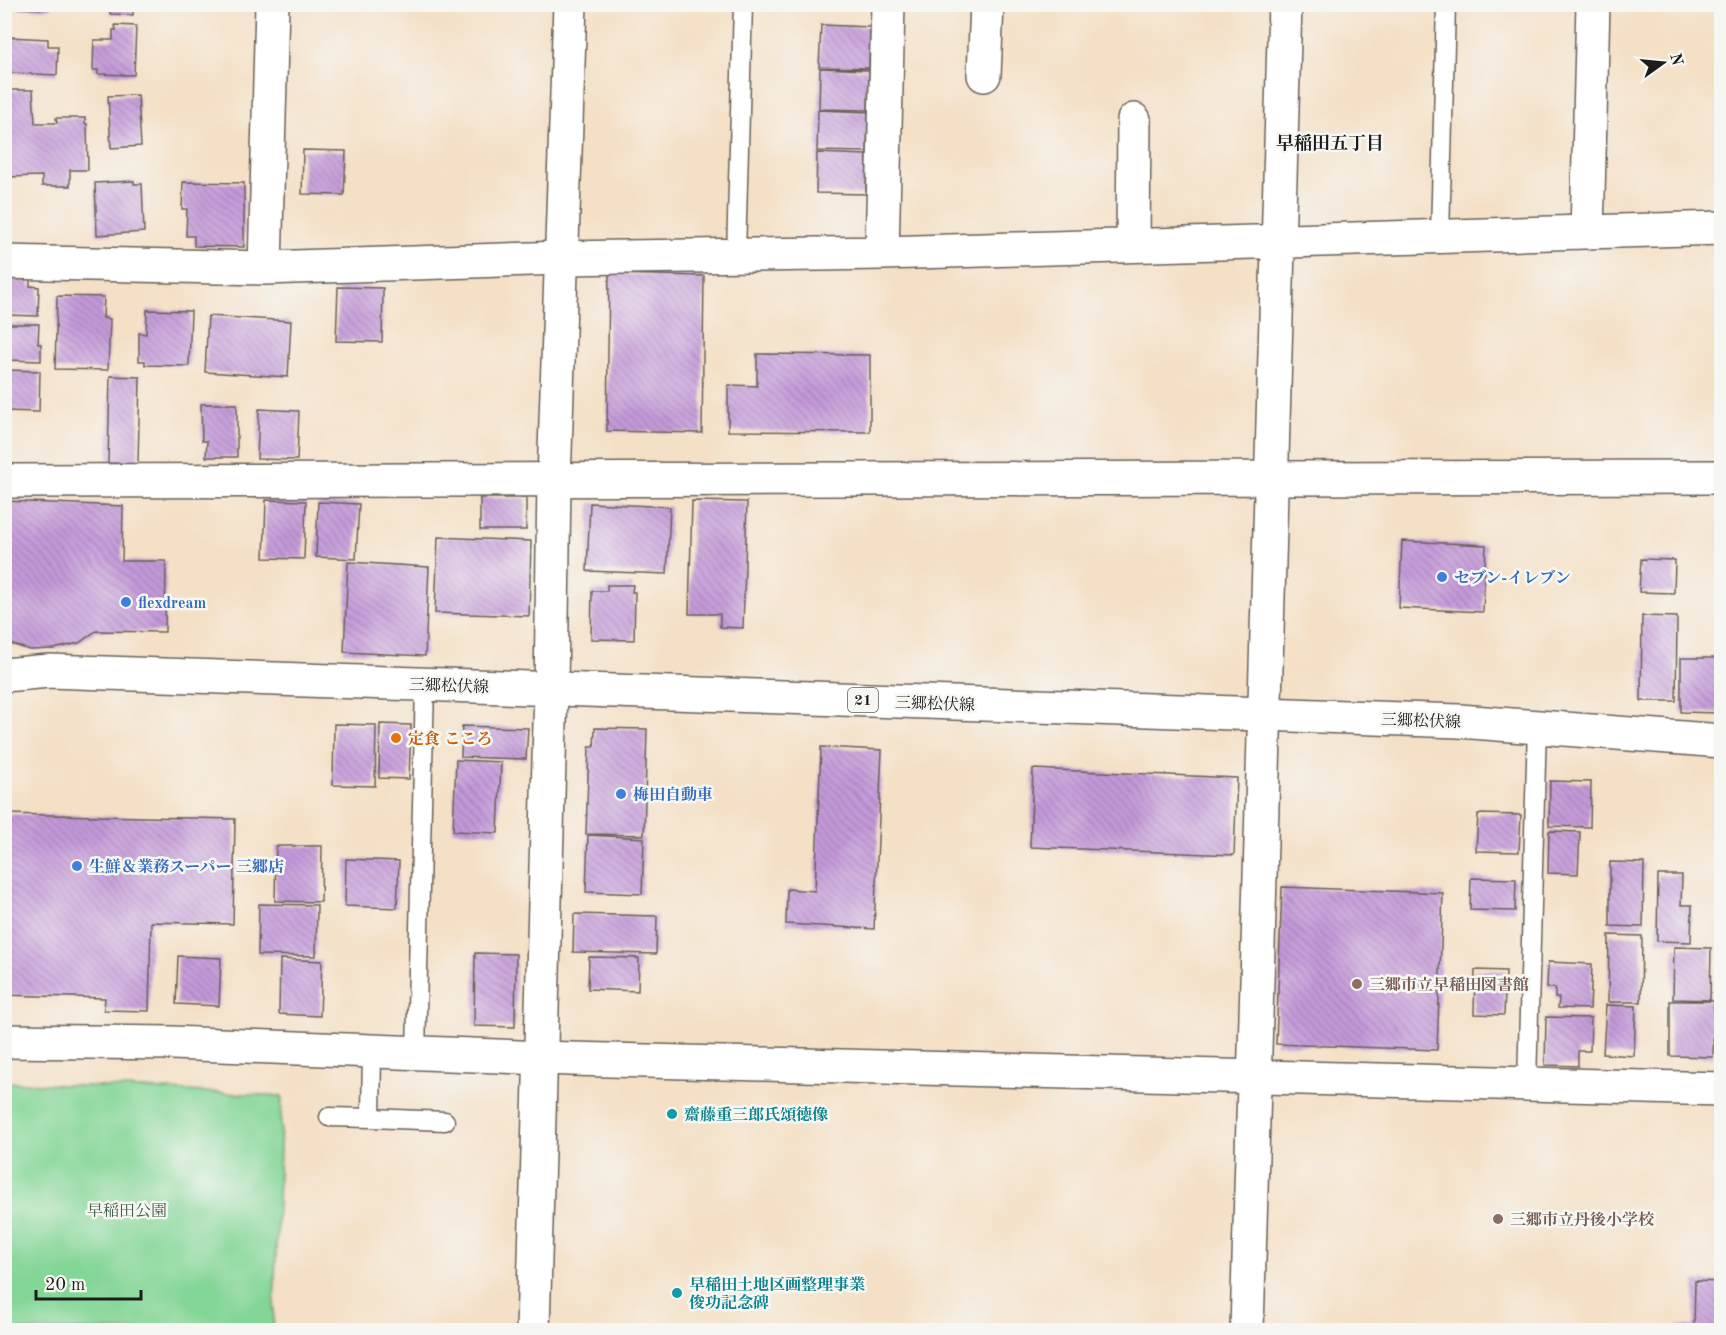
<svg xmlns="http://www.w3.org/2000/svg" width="1726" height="1335" font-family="'Old Standard TT','Noto Serif JP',serif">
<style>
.park{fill:#84d697;stroke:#50795a;stroke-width:1.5}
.building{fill:url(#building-back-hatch)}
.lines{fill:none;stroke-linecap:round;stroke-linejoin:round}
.service-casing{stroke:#686158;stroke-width:21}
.minor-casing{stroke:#686158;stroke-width:36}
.tertiary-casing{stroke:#686158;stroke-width:36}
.primary-casing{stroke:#686158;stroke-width:36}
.service{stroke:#fff;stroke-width:18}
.minor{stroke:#fff;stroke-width:33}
.tertiary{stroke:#fff;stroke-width:33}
.primary{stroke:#fff;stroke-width:33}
.shop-dot{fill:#3f7fe0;stroke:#f6f6f2;stroke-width:2}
.food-dot{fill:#e8710a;stroke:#f6f6f2;stroke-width:2}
.education-dot{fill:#8d6e63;stroke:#f6f6f2;stroke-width:2}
.culture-dot{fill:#0f9aa8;stroke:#f6f6f2;stroke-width:2}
.labels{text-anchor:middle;stroke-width:5;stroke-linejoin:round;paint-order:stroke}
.shield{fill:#f6f6f2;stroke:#5d5d5c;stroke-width:1.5}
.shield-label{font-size:15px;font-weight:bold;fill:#1c1c1c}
.shop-label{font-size:16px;font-weight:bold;fill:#366cbe;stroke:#f6f6f2;text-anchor:start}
.street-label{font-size:16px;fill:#1c1c1c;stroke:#f6f6f2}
.food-label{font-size:16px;font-weight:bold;fill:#c56008;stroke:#f6f6f2;text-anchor:start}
.education-label{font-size:16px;font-weight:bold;fill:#785e54;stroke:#f6f6f2;text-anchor:start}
.culture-label{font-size:16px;font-weight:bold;fill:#0d838f;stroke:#f6f6f2;text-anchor:start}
.park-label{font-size:16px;fill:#405d47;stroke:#f6f6f2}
.neighbourhood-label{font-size:18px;font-weight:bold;fill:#1c1c1c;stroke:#f6f6f2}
</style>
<defs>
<pattern id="building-back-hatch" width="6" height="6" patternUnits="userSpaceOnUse" patternTransform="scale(1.5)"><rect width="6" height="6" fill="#c59ada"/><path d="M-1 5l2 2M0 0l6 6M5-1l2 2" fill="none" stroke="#9f7db0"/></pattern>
</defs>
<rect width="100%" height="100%" fill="#f6f6f2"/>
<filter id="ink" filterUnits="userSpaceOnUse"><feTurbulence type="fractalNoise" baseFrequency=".0167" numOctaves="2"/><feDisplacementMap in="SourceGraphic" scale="12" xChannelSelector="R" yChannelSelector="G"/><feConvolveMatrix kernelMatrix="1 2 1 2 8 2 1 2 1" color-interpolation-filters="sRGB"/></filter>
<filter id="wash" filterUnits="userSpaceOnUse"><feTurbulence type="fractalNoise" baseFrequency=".008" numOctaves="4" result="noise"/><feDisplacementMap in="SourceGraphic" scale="24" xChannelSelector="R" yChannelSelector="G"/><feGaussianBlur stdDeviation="1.35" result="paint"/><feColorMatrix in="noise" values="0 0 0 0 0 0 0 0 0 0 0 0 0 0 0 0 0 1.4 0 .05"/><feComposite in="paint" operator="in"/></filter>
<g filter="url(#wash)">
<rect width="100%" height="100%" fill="#f4e0c6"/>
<path class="park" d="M5,1082l277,14 -9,234h-268z"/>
<g id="blocks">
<path class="building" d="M19,4h31v5l-32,-1z
M110,4h23v11l-23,-1z
M115,25l21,1 -2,49 -36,-1v-4h-5l1,-30h19v-10h3z
M821,25l49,2 -1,41 -50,-1z
M9,37l39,2v7h10l-1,29 -46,-2v-3h-7l1,-15 4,1z
M820,68l49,2 -1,40 -49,-1z
M4,90h29l2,33h22l-1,-5h29v6h2l1,46h-18v16h-28v-10l-38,1z
M138,95l3,51 -30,2 -3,-52z
M818,110l50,2 -1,40 -50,-1z
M303,150l43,1 -2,44 -42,-1z
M817,153l50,2 -1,39 -50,-1z
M134,181v3h8l2,48 -47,3 -2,-52z
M183,182l61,1v64l-50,-1v-10h-8l1,-27h-5z
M609,274l95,2 -2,157 -95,-2z
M4,277l26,1v8l9,1 -1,29 -34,-1z
M338,287l45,1 -1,54 -46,-1z
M57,296l47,1 -1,21 7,1 -2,51 -53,-1z
M147,310l44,1 -2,55 -44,-1v-4h-6v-28l7,1z
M208,316l83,5 -3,56 -83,-5z
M4,324h35l-1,20h3v17l-37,-1z
M757,354l113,1v77l-142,-1v-46l29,1z
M4,370l36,1 -1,41 -35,-1z
M110,376l30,1 -2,87 -30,-1z
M201,404h36v53h-31l1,-16h-5z
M259,409l40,2 -2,49 -40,-1z
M480,498h46v32h-46z
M266,500l40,1 -2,58 -40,-1z
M4,501l119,5 -1,55h44l-1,71 -69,-1 -17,12 -25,6 -24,1 -26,-8z
M692,501l55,1 -4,126 -23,-1v-13h-31z
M318,502l41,2 -3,55 -40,-2z
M590,503l80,4 -3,67 -80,-3z
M438,537l93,4 -2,75 -94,-3z
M1402,541l84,4 -3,67 -84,-4z
M1641,559l34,1 -1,33 -35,-1z
M348,562l81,5 -4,89 -81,-4z
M607,585h26l-1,7h3l-1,48 -43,-1 1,-48h15z
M1642,616l35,1 -1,84h-35z
M1681,658h38l-1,55 -37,-1z
M334,724l42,1 -1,61 -42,-1z
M380,724l31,1 -2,54 -30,-1z
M462,726l66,2 -2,31 -65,-2z
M595,728l52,1 -3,106 -58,-1 3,-87h5z
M821,747l61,3 -8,179 -88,-5 1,-35 28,2z
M456,760l45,2 -3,71 -45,-2z
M1033,769l204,9 -3,77 -204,-8z
M1550,781l41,1 -1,45 -41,-1z
M4,814l231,5 -2,105 -82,-2 -2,89 -45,-1 1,-12 -101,-3z
M1478,814l43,1 -2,37 -43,-1z
M1549,831l31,1 -2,42 -30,-1z
M588,835l56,3 -2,56 -56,-2z
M276,846h46l-1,56 -46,-1z
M346,859l53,2 -2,47 -52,-2z
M1610,862l34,1 -1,64 -33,-1z
M1658,875h24l-1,30h11l-1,37 -34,-1z
M1471,878l45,1 -1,32 -45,-1z
M1282,887l161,6 -6,157 -161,-6z
M259,904l58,1 -1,51 -58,-1z
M574,914l83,2 -1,38 -83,-2z
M1609,935l33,1 -1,66h-33z
M1674,947l37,1 -1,52 -37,-1z
M475,953l41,1 -1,73 -41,-1z
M178,956l43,2 -2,48 -43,-2z
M589,957l50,1 -1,33 -50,-2z
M280,959l42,2 -2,55 -41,-2z
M1548,962l44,2 -2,45 -32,-1 1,-10h-4v-10h-8z
M1475,970l31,1 -2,44 -30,-1z
M1670,1001h44l-1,56 -43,-1z
M1606,1005l30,1 -2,50 -31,-2z
M1546,1017l45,1 -1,33h-12v15l-33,-1z
M1695,1281l27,1v48h-45v-4h17z"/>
</g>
</g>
<g filter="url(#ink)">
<use href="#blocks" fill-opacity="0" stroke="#686158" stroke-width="1.5"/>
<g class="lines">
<g class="service-casing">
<path id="service" d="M1440,236l6,-232
M736,255l7,-251
M372,1051l-1,67 74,3
M416,1052l9,-368
M1527,1083l10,-357
M329,1117l42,1"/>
</g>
<g class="minor-casing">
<path id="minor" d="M984,75l3,-71
M1587,232l6,-228
M1133,245l1,-125
M882,253l6,-249
M4,262l261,6 297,-10 320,-5 840,-25
M265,268l7,-264
M4,481l1718,-4
M4,1041l168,2 399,16 1151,30
M1247,1330l38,-1326"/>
</g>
<g class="tertiary-casing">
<path id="tertiary" d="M533,1330l18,-641 3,-208 16,-477"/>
</g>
<g class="primary-casing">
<path id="primary" d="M4,675l45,-4 1410,50 263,20"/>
</g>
<use href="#service" class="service"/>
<use href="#minor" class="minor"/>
<use href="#tertiary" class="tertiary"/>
<use href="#primary" class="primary"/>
</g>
</g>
<g class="shop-dot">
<circle cx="1442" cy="577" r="6"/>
<circle cx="126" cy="602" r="6"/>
<circle cx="621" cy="794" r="6"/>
<circle cx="77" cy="866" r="6"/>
</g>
<circle class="food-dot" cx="396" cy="738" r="6"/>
<g class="education-dot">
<circle cx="1357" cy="984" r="6"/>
<circle cx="1498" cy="1219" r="6"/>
</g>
<g class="culture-dot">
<circle cx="672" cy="1114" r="6"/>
<circle cx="677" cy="1293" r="6"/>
</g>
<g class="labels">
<rect class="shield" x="848" y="688" width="30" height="24" rx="4.5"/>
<g class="shield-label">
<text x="863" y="705">21</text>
</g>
<g class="shop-label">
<text x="1454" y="583">セブン-イレブン</text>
<text x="138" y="608">flexdream</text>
<text x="633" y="800">梅田自動車</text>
<text x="89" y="872">生鮮＆業務スーパー 三郷店</text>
</g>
<g class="street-label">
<text transform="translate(449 685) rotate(2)" y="6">三郷松伏線</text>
<text transform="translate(935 703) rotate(2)" y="6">三郷松伏線</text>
<text transform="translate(1421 720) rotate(2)" y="6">三郷松伏線</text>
</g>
<g class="food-label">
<text x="408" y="744">定食 こころ</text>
</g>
<g class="education-label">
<text x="1369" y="990">三郷市立早稲田図書館</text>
<text x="1510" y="1225">三郷市立丹後小学校</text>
</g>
<g class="culture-label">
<text x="684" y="1120">齋藤重三郎氏頌徳像</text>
<text x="689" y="1290">早稲田土地区画整理事業<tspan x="689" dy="18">俊功記念碑</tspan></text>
</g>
<g class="park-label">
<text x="127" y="1216">早稲田公園</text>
</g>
<g class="neighbourhood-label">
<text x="1330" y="149">早稲田五丁目</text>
</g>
</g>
<rect width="1726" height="1335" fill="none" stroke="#f6f6f2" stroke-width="24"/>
<g transform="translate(1663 63) rotate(75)" stroke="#f6f6f2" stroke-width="4.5" paint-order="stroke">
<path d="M0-4.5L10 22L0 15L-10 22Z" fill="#1c1c1c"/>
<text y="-9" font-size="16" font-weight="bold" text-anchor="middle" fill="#1c1c1c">N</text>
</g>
<path d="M36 1290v9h105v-9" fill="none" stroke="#1c1c1c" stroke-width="3"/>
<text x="45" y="1290" font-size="18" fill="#1c1c1c" stroke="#f6f6f2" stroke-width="4.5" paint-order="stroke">20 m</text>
</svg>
